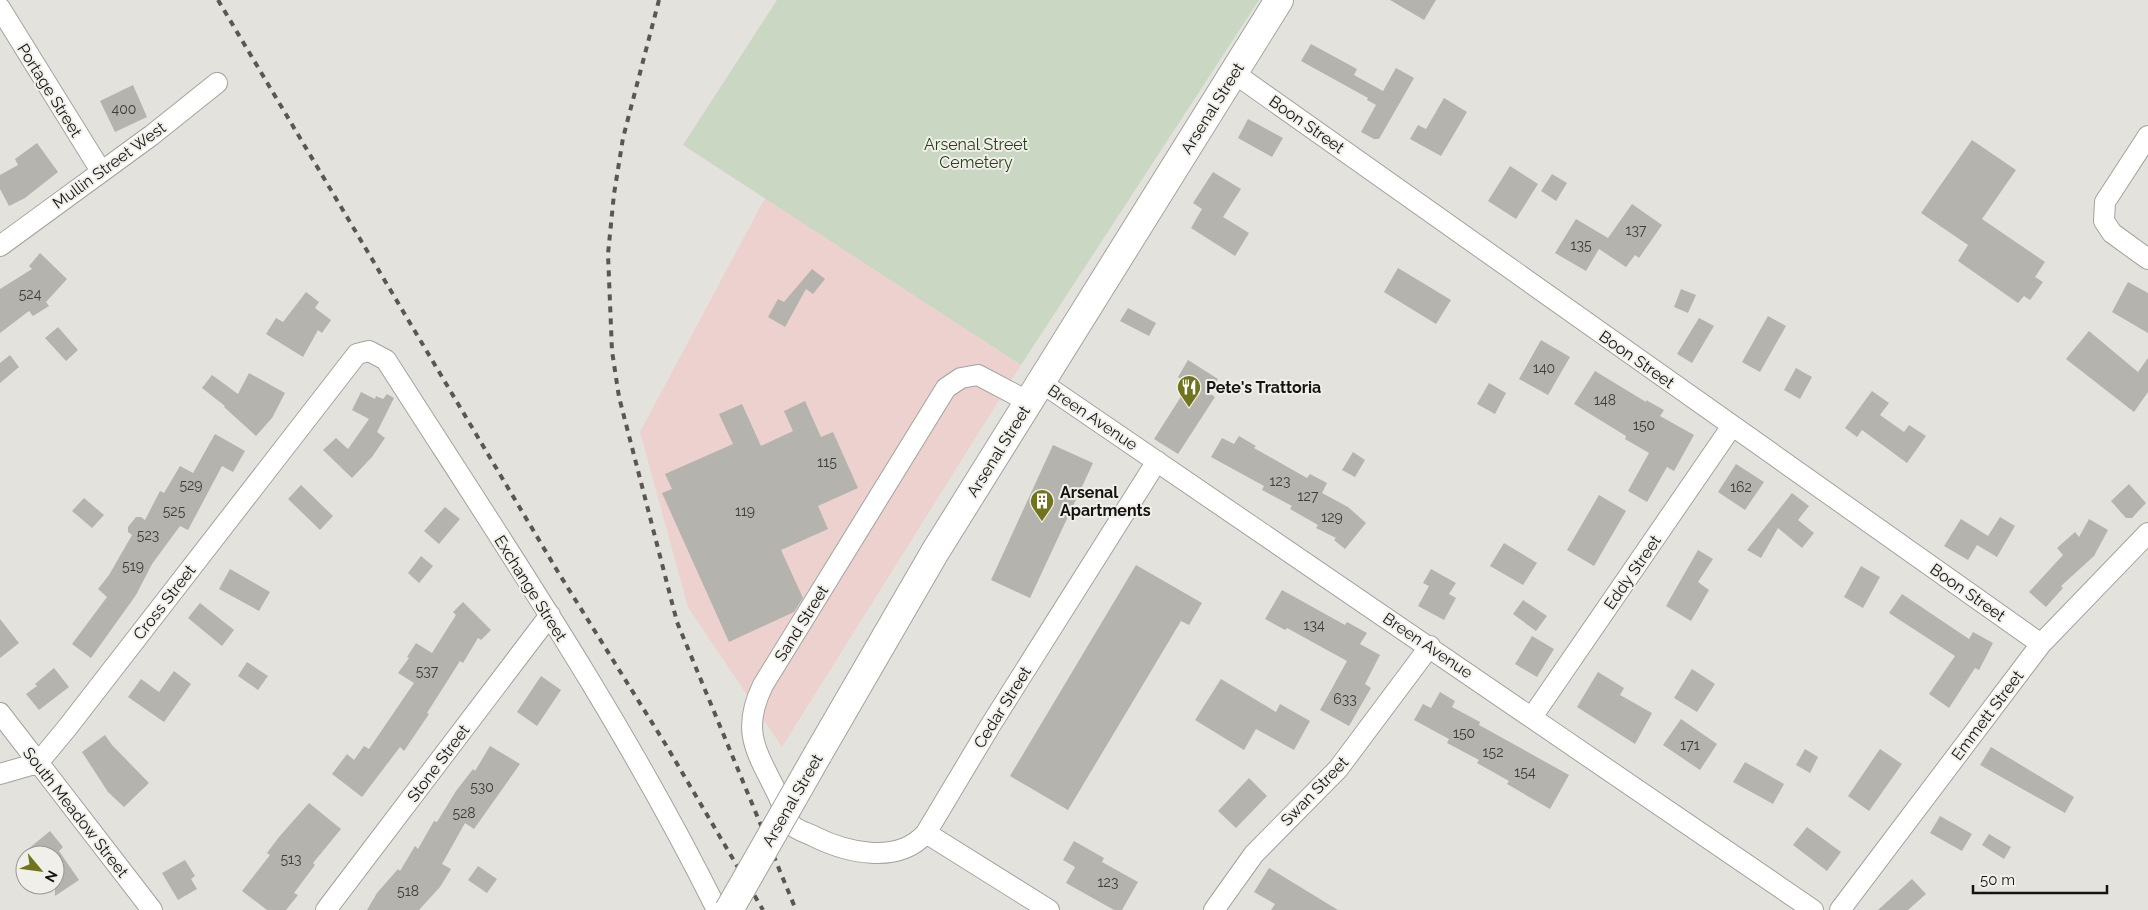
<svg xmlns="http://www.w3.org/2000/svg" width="2148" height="910" font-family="Raleway,sans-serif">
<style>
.commercial{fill:#ecd1cf}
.green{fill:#c9d7c3}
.building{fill:#b5b3ae}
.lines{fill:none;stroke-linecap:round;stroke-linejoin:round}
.street-casing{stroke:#a4a29d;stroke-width:22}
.highway-casing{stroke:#a4a29d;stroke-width:30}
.street{stroke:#fff;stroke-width:20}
.highway{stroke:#fff;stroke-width:28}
.rail{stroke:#585753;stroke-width:4;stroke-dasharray:6 6;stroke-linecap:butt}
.highway-bridge-casing{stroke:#a4a29d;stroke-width:30;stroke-linecap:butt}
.highway-bridge{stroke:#fff;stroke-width:28}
.labels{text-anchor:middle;stroke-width:4;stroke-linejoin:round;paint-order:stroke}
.number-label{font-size:14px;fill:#3d3c39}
.street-label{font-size:16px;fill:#151412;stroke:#f1efea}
.park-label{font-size:16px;fill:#254315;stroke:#f1efea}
.poi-label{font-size:16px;font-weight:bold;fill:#151412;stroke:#f1efea;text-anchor:start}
</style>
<rect width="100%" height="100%" fill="#e4e2dc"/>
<path class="commercial" d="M765,198l256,167 -239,382 -94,-140 -48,-175z"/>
<path class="green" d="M777,0h482l-238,365 -338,-220z"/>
<path class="building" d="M1390,0h46l-12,20z
M1311,44l46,25 -3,6 29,16 13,-23 18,10 -35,61h-5l-13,-7 15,-27 -9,-5 1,-2 -67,-37z
M133,85l14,32 -32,15 -15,-31z
M1444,98l23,14 -26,44 -31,-17 8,-14 8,4z
M1248,119l35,19 -11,19 -34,-19z
M1972,140l44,30 -34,49 63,43 -10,15 8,5 -13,18 -6,-4 -6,7 -60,-42 10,-16 -47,-32z
M37,143l21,29 -33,26 -16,8 -9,-17v-14l18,-10 -3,-6z
M1510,166l28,18 -22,35 -28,-18z
M1213,172l28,17 -18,28 26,16 -14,23 -44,-28 11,-19 -9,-6z
M1552,174l15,9 -11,18 -15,-10z
M1632,204l30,21 -23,33 -4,-3 -9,12 -27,-18 -13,22 -31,-18 21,-34 32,19z
M40,253l27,26 -21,23 3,4 -16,10 -4,-5 -29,22v-44l32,-20 -3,-3z
M1398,268l53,32 -15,24 -52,-32z
M812,269l13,10 -12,15 -7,-5 -21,38 -17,-10 10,-18 6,3z
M2128,282l20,11v40l-36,-21z
M1681,289l15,6 -8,18 -14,-6z
M306,292l13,10 -4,6 16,12 -9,13 -4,-3 -15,27 -37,-23 10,-16 7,4z
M1128,308l28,15 -7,13 -29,-15z
M1768,316l18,10 -26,46 -18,-10z
M1699,318l15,8 -22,37 -15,-9z
M58,327l20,23 -12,11 -21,-23z
M2089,331l49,41 10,-14v34l-14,20 -68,-53z
M1541,340l29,17 -22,38 -29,-16z
M10,355l9,12 -19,16v-20z
M1188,360l30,19 -9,14 6,4 -37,57 -24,-15 35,-55 -11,-7z
M1796,368l16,9 -12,22 -16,-9z
M1595,371l51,31v-2l18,10 -4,6 34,19 -20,36 -7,-4 -20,35 -19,-11 21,-38 -24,-14 1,-3 -52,-32z
M249,373l36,20 -13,25 -16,18 -32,-29 1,-1 -23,-18 10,-13 26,19z
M1489,383l17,10 -11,21 -18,-10z
M1872,391l17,12 -9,12 24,17 5,-7 17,11 -19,27 -45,-33 -5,7 -12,-9z
M361,392l14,7 1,-3 7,3 4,-5 7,4 -17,34 8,6 -13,19 -20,21 -29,-28 13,-12 12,11 21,-30 -17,-9z
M805,401l16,36 12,-5 25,56 -40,18 10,23 -47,21 22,48 -9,14 -65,30 -67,-149 10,-4 -7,-15 68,-30 -14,-30 23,-10 19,42 32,-15 -9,-20z
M215,434l30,17 -12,21 -11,-6 -34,64 -8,-4 -28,38 -16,31 -45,63 -19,-14 35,-47 -9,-8 11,-14 23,-40 -4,-3v-5l8,-10h5l4,3 15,-29 4,2 16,-27 13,7z
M1239,436l17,10 -2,2 53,30 3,-4 17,9 -5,10 26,14 18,16 -21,26 -11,-9 2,-2 -20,-10 2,-3 -28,-16 2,-3 -30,-16 2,-4 -53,-29 11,-19 12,6z
M1053,445l40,18 -63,135 -39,-18z
M1353,452l12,8 -10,17 -13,-7z
M1736,464l28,18 -19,28 -27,-18z
M2129,484l17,19 -14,15h-6l-15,-17z
M301,485l32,31 -13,14 -32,-31z
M1792,493l17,13 -11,14 16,13 -12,15 -24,-20 -17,30 -14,-8z
M1599,495l27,16 -32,55 -27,-16z
M84,498l20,17 -12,13 -20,-17z
M445,507l15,12 -21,25 -15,-13z
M2000,517l15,9 -18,31 -20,-12 -9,15 -24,-14 17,-27 27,17z
M2089,519l19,11 -14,26 -33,30 2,2 -17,19 -17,-15 34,-37 -6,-7 18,-16 4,5z
M1504,543l33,20 -14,22 -33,-19z
M1698,550l15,9 -15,23 11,8 -18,31 -25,-15z
M421,556l12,10 -14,17 -11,-10z
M1136,565l66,38 -13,22 -8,-4 -113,189 -58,-34z
M1861,566l19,11 -17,31 -19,-11z
M230,569l40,23 -11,19 -40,-22z
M1431,569l25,14 -7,11 7,4 -12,22 -26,-14 11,-20 -6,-3z
M1282,590l63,35 2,-3 20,11 -7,11 20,11 -15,29 6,4 -22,38 -29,-16 27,-49 -60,-33 -2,2 -20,-11z
M1902,594l67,45 4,-7 20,11 -14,27 -4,-2 -26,40 -20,-14 26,-38 -66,-43z
M1523,600l24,16 -11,15 -23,-17z
M463,602l28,28 -10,10 -3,-2 -15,25 -3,-2 -33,52 2,1 -25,37 -4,-4 -38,50 -30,-23 15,-20 7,6 10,-14 5,3 45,-66 -16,-10 11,-15 -2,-1 9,-14 16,10 24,-38 -3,-3z
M200,603l34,27 -12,16 -34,-28z
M0,619l19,24 -19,15z
M1532,636l22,13 -17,28 -22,-13z
M247,662l21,14 -10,14 -20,-14z
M54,668l15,19 -30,23 -13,-16 11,-8 -2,-2z
M1692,669l23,15 -18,28 -23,-14z
M174,671l17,13 -27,38 -36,-25 13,-18 18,13z
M1598,672l26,16 -4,7 32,18 -17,31 -58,-37z
M541,676l20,14 -24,36 -20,-14z
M1221,679l55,33 4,-8 30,17 -16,29 -38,-21 -12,21 -49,-30z
M1440,692l15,9 -3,6 28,15 -1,3 90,50 -19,34 -43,-25 2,-3 -32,-18 2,-3 -32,-17 2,-4 -35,-19 9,-16 8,4z
M1681,719l36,25 -17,26 -37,-25z
M105,735l7,10 37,38 -25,24 -16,-15 -26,-40z
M490,746l30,18 -46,65 -9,-6 -23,41 9,5 -11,18 -21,23h-52l10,-17 21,-24 2,2 15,-25 3,3 16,-28 3,1 19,-31 17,-22 2,2z
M1991,747l83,50 -9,16 -85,-48z
M1805,749l13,8 -8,16 -14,-8z
M1880,749l22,15 -33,47 -21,-15z
M1745,762l39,22 -11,20 -40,-22z
M1249,778l18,18 -31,32 -18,-17z
M309,803l32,26 -28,34 2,2 -21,28 4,2 -12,15h-19l-25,-19 28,-36 -3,-2 12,-16z
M1940,816l32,18 -10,17 -32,-18z
M1807,827l34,25 -14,19 -34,-26z
M50,831l13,16 -4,4 20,29 -24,16v-42l-34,1z
M1989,834l22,13 -7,12 -22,-14z
M1074,841l30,17 -2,4 36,20 -16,28h-8l-48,-27 9,-16 -12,-7z
M185,860l10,16 -4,3 6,10 -19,11 -16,-27z
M478,866l19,13 -10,14 -19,-13z
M1269,868l69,42h-67l4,-6 -21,-12z
M1912,879l14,15 -18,16h-30z"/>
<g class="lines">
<g class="street-casing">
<path id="street" d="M0,8l101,163
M1234,73l807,571
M2148,136l-43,66 -1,19 8,12 36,26
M0,246l152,-111 65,-52
M1042,383l771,527
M1029,402l-51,-27 -17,3 -15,10 -183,297c-23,47 -6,67 15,110 4,9 8,24 15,31 4,4 14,7 20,10 34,17 85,29 113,-3l64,-107 167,-265
M0,713l152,197
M1532,717l200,-291
M0,774l38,-11 29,-35 290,-374 12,-3 17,9c115,180 236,358 331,550
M926,833l123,77
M326,910l224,-295
M1214,910l40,-56 84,-85 92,-123
M1840,910l201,-266 107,-111"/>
</g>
<g class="highway-casing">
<path id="highway" d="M818,754l117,-202 344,-552"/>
</g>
<use href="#street" class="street"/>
<use href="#highway" class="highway"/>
<path class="rail" d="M218,0l340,572 108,173 97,165
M659,0l-36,138 -9,56 -6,60 4,97 7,46 58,225 119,288"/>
<g class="highway-bridge-casing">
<path id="highway-bridge" d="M729,910l89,-156"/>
</g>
<use href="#highway-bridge" class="highway-bridge"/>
</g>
<defs>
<g id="restaurant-pin" transform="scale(1.25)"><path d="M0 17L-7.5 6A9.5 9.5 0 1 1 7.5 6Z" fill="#70741c" stroke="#f1efea"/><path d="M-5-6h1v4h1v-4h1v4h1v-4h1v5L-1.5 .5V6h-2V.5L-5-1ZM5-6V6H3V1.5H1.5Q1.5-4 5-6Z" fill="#fff"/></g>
<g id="building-pin" transform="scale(1.25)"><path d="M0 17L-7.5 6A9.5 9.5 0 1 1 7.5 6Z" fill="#70741c" stroke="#f1efea"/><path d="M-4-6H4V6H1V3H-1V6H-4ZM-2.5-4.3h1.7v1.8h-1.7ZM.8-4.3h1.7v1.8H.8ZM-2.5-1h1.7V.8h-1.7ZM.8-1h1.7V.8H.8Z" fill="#fff"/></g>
</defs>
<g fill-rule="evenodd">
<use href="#restaurant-pin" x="1189" y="387"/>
<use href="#building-pin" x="1042" y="501"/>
</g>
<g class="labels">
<g class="number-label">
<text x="124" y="114">400</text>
<text x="1636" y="235">137</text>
<text x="1581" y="250">135</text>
<text x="30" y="299">524</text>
<text x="1544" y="373">140</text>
<text x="1605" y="405">148</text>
<text x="1644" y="430">150</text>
<text x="827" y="467">115</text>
<text x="1280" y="486">123</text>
<text x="191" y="490">529</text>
<text x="1741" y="492">162</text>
<text x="1308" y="501">127</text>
<text x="174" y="516">525</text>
<text x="745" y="516">119</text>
<text x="1332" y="522">129</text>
<text x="148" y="540">523</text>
<text x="133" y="571">519</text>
<text x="1314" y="630">134</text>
<text x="427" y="676">537</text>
<text x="1345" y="704">633</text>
<text x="1464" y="738">150</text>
<text x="1690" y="750">171</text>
<text x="1493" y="757">152</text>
<text x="1525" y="777">154</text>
<text x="482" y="792">530</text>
<text x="464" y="818">528</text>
<text x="291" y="864">513</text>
<text x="1108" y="887">123</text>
<text x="408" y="896">518</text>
</g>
<g class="street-label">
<text transform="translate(50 90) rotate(58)" y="6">Portage Street</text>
<text transform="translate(1212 108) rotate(-58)" y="6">Arsenal Street</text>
<text transform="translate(1307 124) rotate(35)" y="6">Boon Street</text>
<text transform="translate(109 165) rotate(-36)" y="6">Mullin Street West</text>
<text transform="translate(1637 359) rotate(35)" y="6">Boon Street</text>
<text transform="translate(1093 417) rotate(34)" y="6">Breen Avenue</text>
<text transform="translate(998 451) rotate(-58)" y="6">Arsenal Street</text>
<text transform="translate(1632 572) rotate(-55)" y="6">Eddy Street</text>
<text transform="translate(531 588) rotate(58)" y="6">Exchange Street</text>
<text transform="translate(1968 592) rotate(35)" y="6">Boon Street</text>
<text transform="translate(164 602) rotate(-52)" y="6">Cross Street</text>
<text transform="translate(801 623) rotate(-58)" y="6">Sand Street</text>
<text transform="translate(1428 645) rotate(34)" y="6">Breen Avenue</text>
<text transform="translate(1002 707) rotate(-58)" y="6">Cedar Street</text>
<text transform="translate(1987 715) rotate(-53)" y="6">Emmett Street</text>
<text transform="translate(438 763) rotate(-53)" y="6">Stone Street</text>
<text transform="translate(1314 791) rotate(-46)" y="6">Swan Street</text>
<text transform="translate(792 800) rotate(-60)" y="6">Arsenal Street</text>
<text transform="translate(76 812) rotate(52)" y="6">South Meadow Street</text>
</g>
<g class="park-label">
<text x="976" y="150">Arsenal Street<tspan x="976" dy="18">Cemetery</tspan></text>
</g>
<g class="poi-label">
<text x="1206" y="393">Pete's Trattoria</text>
<text x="1060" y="498">Arsenal<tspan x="1060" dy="18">Apartments</tspan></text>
</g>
</g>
<g transform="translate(40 870) rotate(119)"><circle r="24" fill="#f1efea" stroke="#999794"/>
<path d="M0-4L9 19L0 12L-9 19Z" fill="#70741c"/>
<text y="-8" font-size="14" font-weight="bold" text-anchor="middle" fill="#151412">N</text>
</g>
<path d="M1973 885v8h134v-8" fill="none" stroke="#151412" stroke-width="2.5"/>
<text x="1980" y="885" font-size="15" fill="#151412" stroke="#f1efea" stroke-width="4" paint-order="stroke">50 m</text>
</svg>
